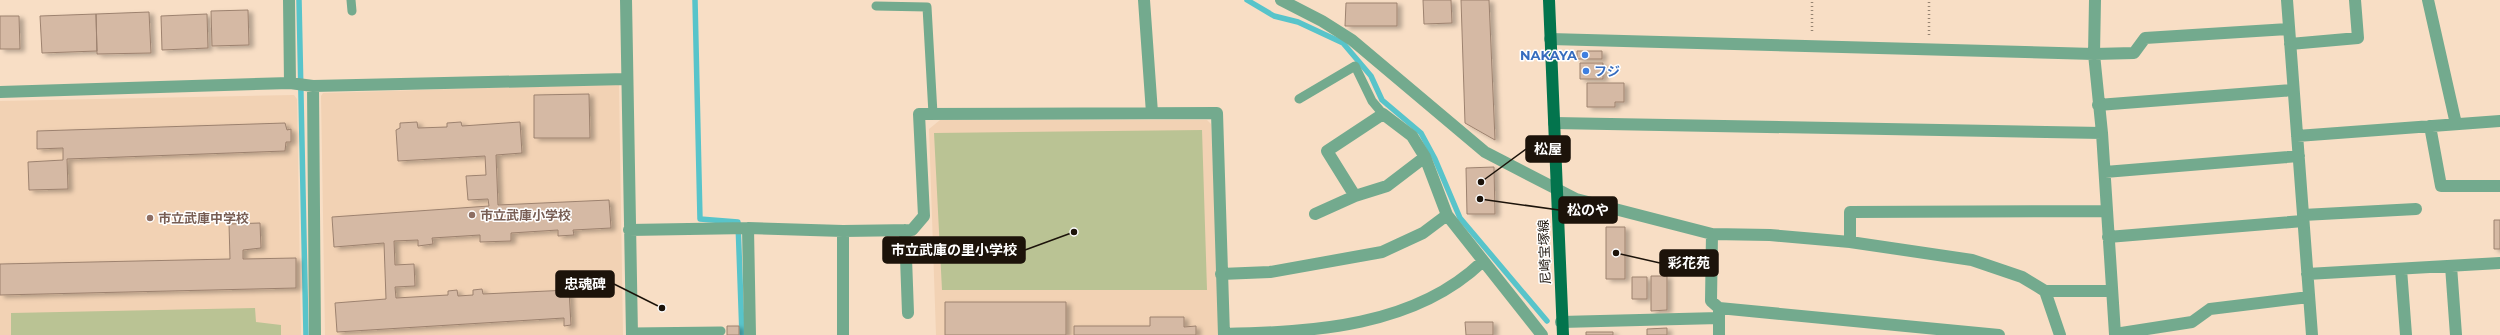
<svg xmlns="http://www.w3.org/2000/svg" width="2500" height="335" font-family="Montserrat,'Noto Sans JP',sans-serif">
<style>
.built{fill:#f2d2b4}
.green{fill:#bac394}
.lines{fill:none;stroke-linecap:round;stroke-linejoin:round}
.stream{stroke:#58c4ca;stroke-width:5.5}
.building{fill:#d5b9a4;stroke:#9d826f;filter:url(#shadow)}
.path{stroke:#968472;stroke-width:2.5;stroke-dasharray:1 3;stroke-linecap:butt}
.lane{stroke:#73aa8e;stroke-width:9}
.street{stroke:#73aa8e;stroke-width:12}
.primary{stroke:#03744d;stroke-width:12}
.shop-dot{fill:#3f7fe0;stroke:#fff;stroke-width:1.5}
.education-dot{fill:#8d6e63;stroke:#fff;stroke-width:1.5}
.labels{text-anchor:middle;stroke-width:3;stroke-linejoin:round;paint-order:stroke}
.shop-label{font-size:13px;font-weight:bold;fill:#366cbe;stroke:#fff;text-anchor:end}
.education-label{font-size:13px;font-weight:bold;fill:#785e54;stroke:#fff;text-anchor:start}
.street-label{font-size:13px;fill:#1c130a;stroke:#fff}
.leader{fill:none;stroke:#1c130a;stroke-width:1.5}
.callout-dot{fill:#1c130a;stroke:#fff;stroke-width:1.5}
.callout{fill:#1c130a;stroke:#1c130a;stroke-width:1.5}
.callout-label{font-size:14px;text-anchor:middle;font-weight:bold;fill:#fff}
</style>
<defs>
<filter id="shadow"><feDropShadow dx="4.5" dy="2.5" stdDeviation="2" flood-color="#0004"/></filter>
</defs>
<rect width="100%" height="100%" fill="#f8dec5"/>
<path class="built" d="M619,84l4,251h-298l-4,-239 2,-3z
M294,95l3,4 4,236h-301v-234z
M940,120h267l4,4 9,211h-284l-7,-206z"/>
<path class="green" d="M1202,130l5,160h-265l-8,-157z
M255,308l1,14 25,3v10h-270v-22z"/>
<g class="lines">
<path class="stream" d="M299,0l7,335
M695,0l5,219 38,3 4,113
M1247,0l27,16 24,6 45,21 28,33 11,24 39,33 14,26 25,59 87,103"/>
</g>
<path class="building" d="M1423,0h28l1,23 -28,1z
M1461,0h28l6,140 -30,-17z
M1346,3h51v23h-52z
M248,10l1,35 -37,1 -1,-35z
M149,12l2,41 -54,1 -1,-40z
M96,14l1,37 -55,2 -2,-37z
M207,14l1,34 -46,2 -1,-34z
M0,16h19l1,33h-20z
M1577,51h25v8h-25z
M1580,63h23v16h-23z
M1587,83h37v19h-9v5h-28z
M589,94l1,44h-56v-43z
M417,122l1,6 29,-1v-4l14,-1 1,4 58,-4 2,31 -26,2 2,50 111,-5 2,28 -38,2 1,5 -16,1v-6l-47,3v8l-31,1v-7l-48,3 1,6 -15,2v-6l-24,1 1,24 19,-1 1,22 -20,1 1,11 52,-3v-4l9,-1 1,6 15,-1v-5l9,-1 1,5 86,-4 2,35 -7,1v-8l-227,14 -2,-29 51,-4 -2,-56 -50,4 -2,-30 157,-11 -1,-7 -20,1 -2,-24 20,-1 -1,-19 -87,5 -2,-31 4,-2v-5z
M285,123l2,7 4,-1v13h-5l-1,9 -218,8 1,30 -39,1 -1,-28 35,-2v-12l-26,1v-18z
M1494,167l1,47h-28l-1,-46z
M2494,220h6v29h-6z
M260,223l1,25 -18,2v9l53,-1v30l-296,7v-31l230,-5 -1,-35z
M1606,227h19v52h-19z
M1651,276h16v34l-16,1z
M1632,277h15v22h-15z
M945,302h121v33h-121z
M1150,317h34v10l12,-1v9h-122v-9h76z
M1465,322h28v13h-27z
M727,326h12v9h-12z
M1667,328v7h-20v-6z
M1586,332h27v3h-27z"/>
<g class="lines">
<path class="path" d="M1812,31v-31
M1929,35v-35"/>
<path class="lane" d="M351,0l1,11
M876,6l51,1 6,107
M1299,99l56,-33 17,35 11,13
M632,332l89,-1"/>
<path class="street" d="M289,0l1,83
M626,0l6,335
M1144,0l8,113
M1281,0l41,21 30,19 133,112 91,47 136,35 58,1 80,7 122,18 50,17 23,14 15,44
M2095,0l-1,54 8,79 13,201 77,-12 18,-13 99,-12
M2287,0l25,335
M2428,0l28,124
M1550,39l544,15 40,-1 11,-15 144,-9
M2290,44l68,-6 -3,-38
M313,86l2,249
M0,92l290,-9 23,3 313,-7
M2098,105l195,-15
M1554,123l548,10
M2430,126l11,60h59
M2297,136l203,-15
M2105,172l194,-16
M1355,196l-28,-45 56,-37 29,22 13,21 22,58 95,120
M1315,214l40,-18 32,-10 38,-29
M2303,215l113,-6
M748,228l2,107
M629,230l119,-2 95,3v104
M905,230l3,83
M843,231l69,-1 12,-14 -5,-102 298,-1 7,222
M1712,234l-1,67 8,7
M2108,237l195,-16
M1850,242v-30l256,-1
M2451,266l5,69
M2401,269l5,66
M1221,274l49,-2 112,-20 41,-19 24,-18
M2307,274l193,-11
M2045,291h67
M1561,322l158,-4
M1224,334c89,-2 190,-7 258,-72
M1719,335v-27l280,27"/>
<path class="primary" d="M1549,0l14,335"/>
</g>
<g class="shop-dot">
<circle cx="1585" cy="55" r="4"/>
<circle cx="1586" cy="71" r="4"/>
</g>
<g class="education-dot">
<circle cx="472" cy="215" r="4"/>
<circle cx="150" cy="218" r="4"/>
</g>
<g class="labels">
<g class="shop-label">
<text x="1577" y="60">NAKAYA</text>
<text x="1594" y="76" text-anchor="start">フジ</text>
</g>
<g class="education-label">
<text x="480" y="220">市立武庫小学校</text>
<text x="158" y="223">市立武庫中学校</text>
</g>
<g class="street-label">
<text transform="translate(1544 252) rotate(-92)" y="5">尼崎宝塚線</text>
</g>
</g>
<path class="leader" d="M1481 182L1526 149M1480 199L1559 210M1074 232L1025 250M1616 253L1660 263M662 308L614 284"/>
<g class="callout-dot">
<circle cx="1481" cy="182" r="4"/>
<circle cx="1480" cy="199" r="4"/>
<circle cx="1074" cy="232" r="4"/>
<circle cx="1616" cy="253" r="4"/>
<circle cx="662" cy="308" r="4"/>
</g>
<g class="callout">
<rect x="1526" y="136" width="44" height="26" rx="4"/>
<rect x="1559" y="197" width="58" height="26" rx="4"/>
<rect x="883" y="237" width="142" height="26" rx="4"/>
<rect x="1660" y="250" width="58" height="26" rx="4"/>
<rect x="556" y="271" width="58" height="26" rx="4"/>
</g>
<g class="callout-label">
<text x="1548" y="154">松屋</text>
<text x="1588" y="215">松のや</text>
<text x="954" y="255">市立武庫の里小学校</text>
<text x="1689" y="268">彩花苑</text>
<text x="585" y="289">忠魂碑</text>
</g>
</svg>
